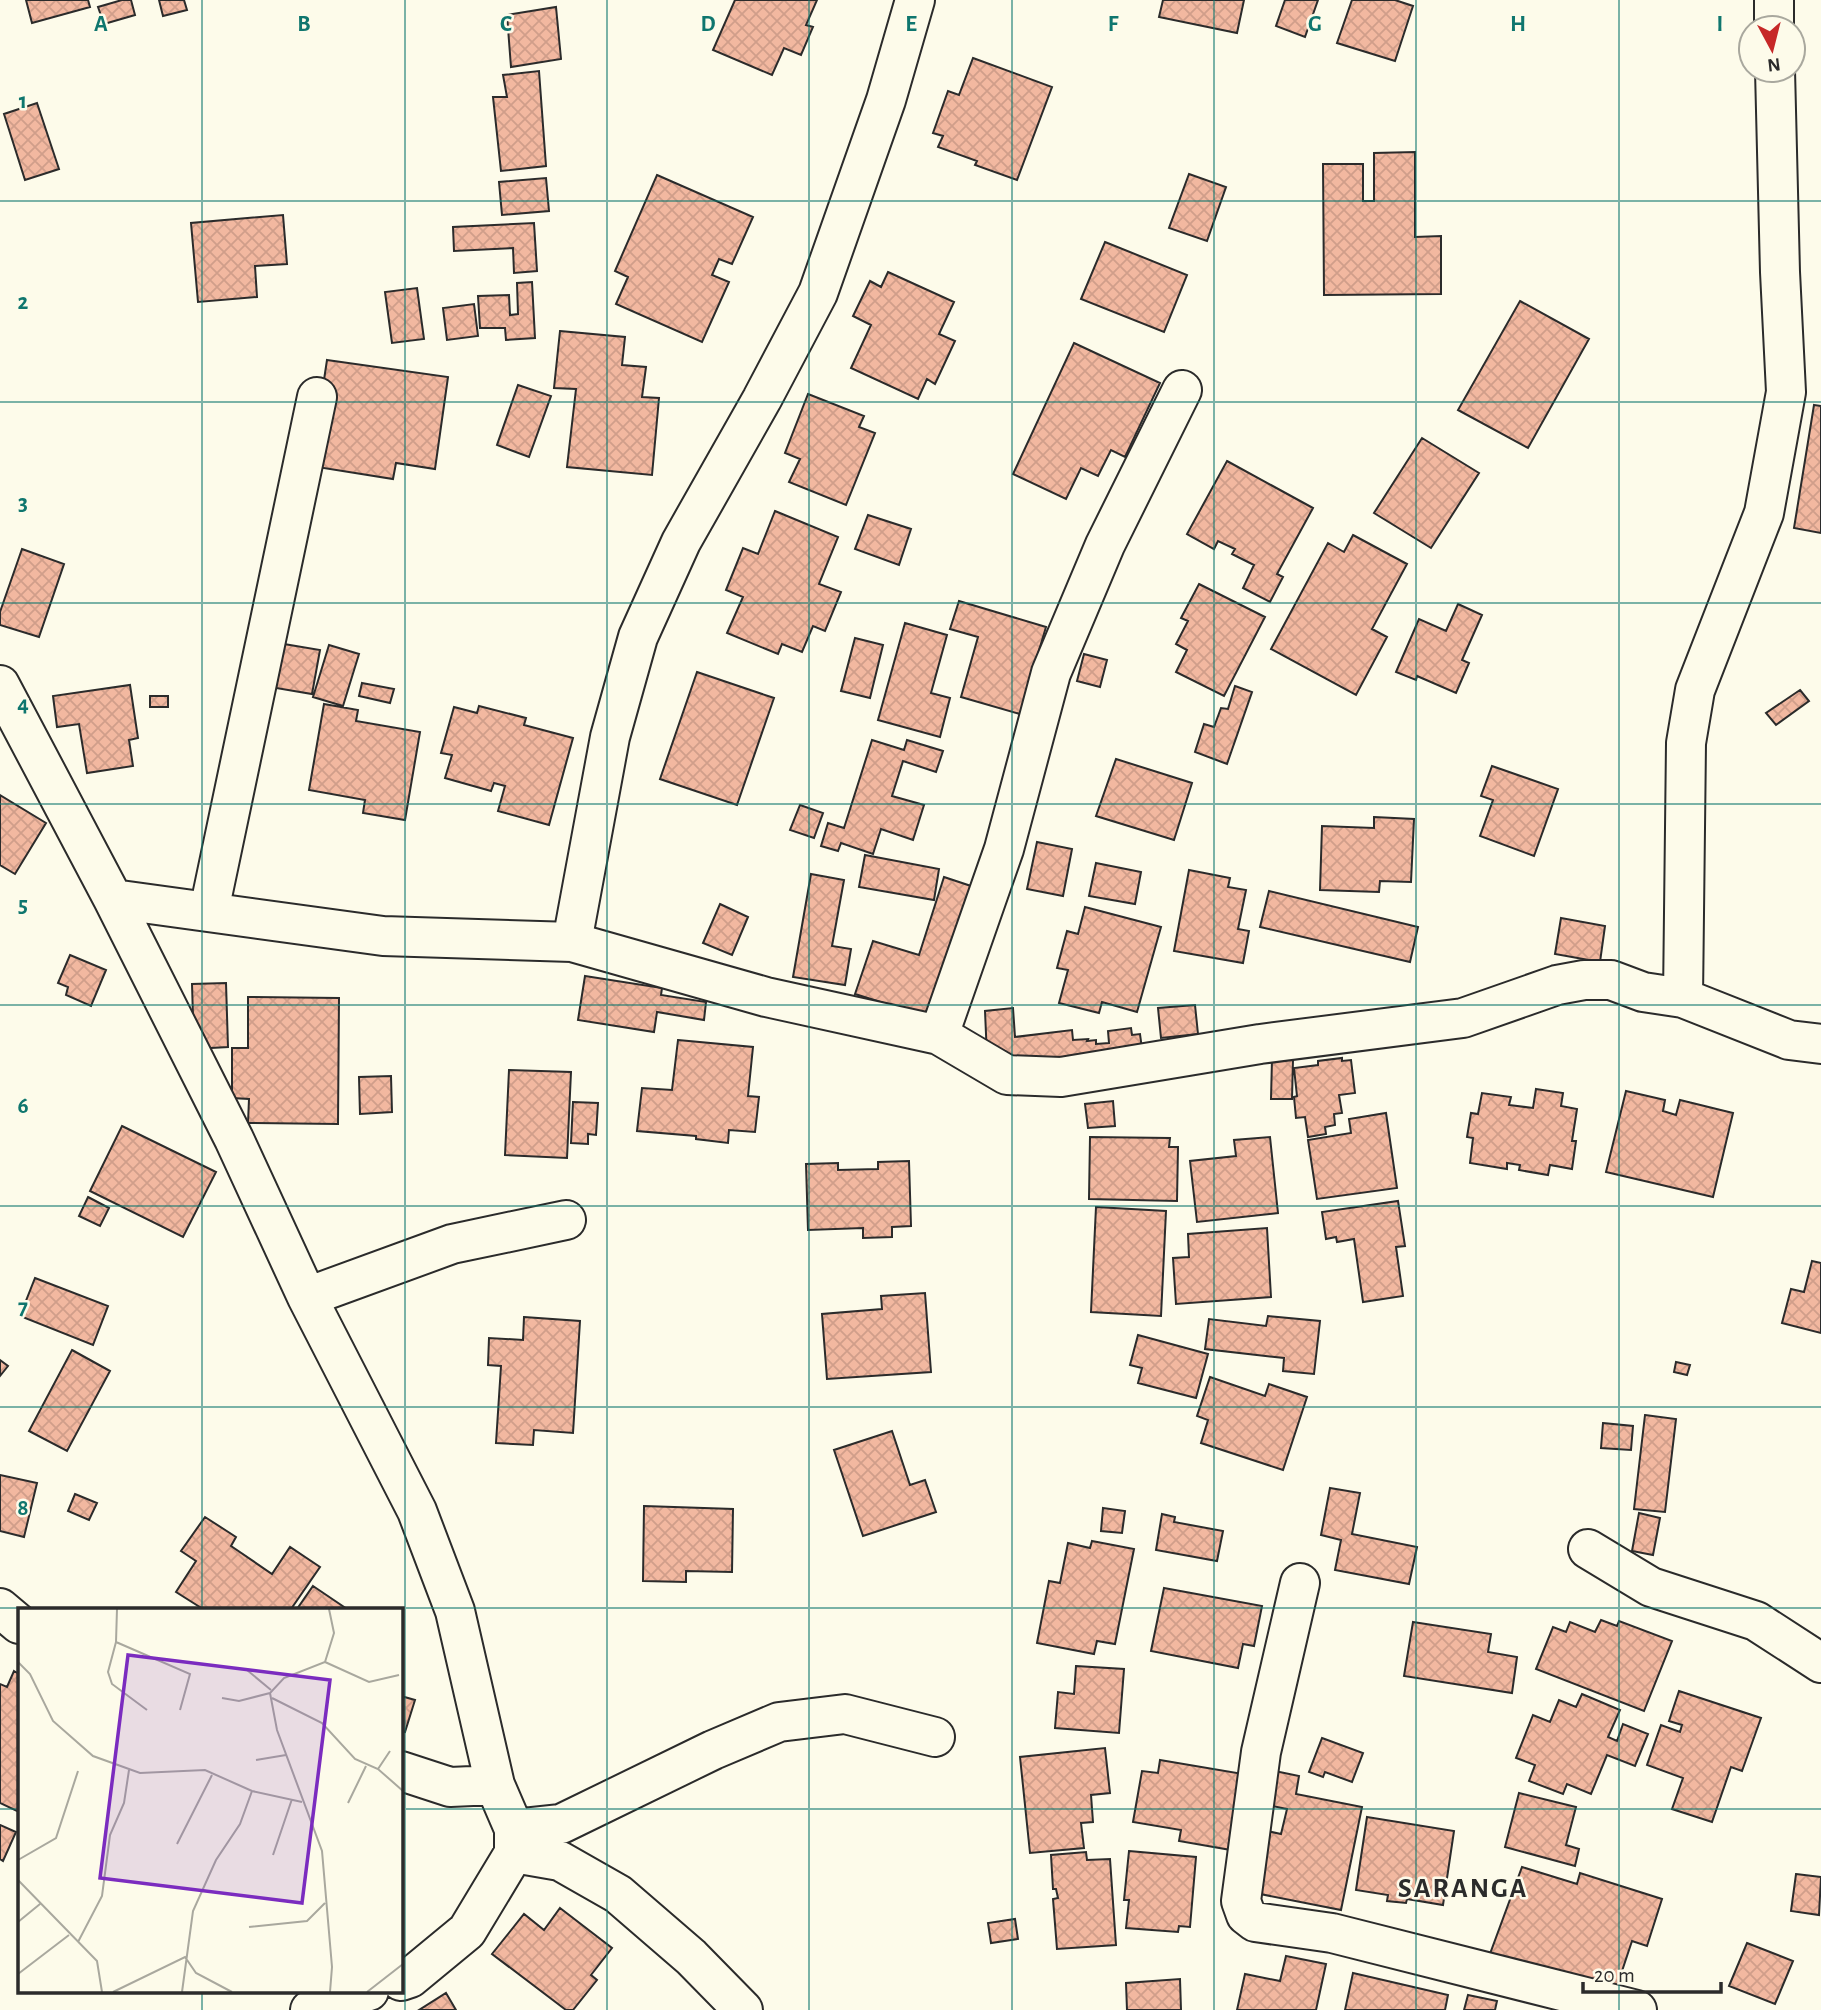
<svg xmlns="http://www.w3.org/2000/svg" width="1821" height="2010" font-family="'Alegreya Sans',sans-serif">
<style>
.building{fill:url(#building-cross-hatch);stroke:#2b2b2b;stroke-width:2}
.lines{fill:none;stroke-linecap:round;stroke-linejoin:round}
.minor-casing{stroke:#2b2b2b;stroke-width:42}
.minor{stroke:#fdfbea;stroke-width:38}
.grid{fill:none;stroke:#0f766e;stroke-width:2;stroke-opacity:0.55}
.labels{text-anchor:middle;stroke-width:5;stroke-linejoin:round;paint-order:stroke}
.district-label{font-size:28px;font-weight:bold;letter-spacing:2px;fill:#2b2b2b;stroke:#fdfbea}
.inset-road{fill:none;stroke:#a9a89e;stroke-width:2}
.view{fill:#7b2cbf;fill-opacity:0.15;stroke:#7b2cbf;stroke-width:3.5}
.inset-edge{fill:none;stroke:#2b2b2b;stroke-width:3.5}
.grid-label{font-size:23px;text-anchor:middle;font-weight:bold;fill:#0f766e;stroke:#fdfbea;stroke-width:5;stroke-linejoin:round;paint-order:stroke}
</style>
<defs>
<pattern id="building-cross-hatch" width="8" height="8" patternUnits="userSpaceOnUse" patternTransform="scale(1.75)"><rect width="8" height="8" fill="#f2b8a0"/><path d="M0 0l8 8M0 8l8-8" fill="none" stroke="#d09e8a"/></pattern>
</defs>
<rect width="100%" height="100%" fill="#fdfbea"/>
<path class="building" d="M26,0h62l2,7 -58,16z
M122,0h9l4,15 -31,9 -6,-17z
M159,0h25l3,10 -24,6z
M735,0h82l-11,25 7,2 -12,28 -17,-7 -12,27 -59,-25z
M1163,0h81l-7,33 -78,-16z
M1285,0h33l-13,37 -29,-11z
M1352,0h43l18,6 -18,55 -58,-18z
M556,7l5,52 -50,8 -4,-52z
M973,58l79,29 -35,93 -42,-15 2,-4 -39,-14 5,-11 -10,-3 15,-42 11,4z
M539,71l7,95 -45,5 -8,-74h14l-4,-22z
M37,103l22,66 -34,11 -21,-66z
M1415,152v85l26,-1v58l-117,1 -1,-131h40v37h11v-48z
M1189,174l37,13 -19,54 -38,-13z
M657,175l96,42 -21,47 -13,-5 -7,16 17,7 -27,60 -86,-38 12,-27 -13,-6z
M546,178l3,33 -47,4 -3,-33z
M283,215l4,49 -32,2 2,31 -59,5 -7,-79z
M534,223l3,48 -23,2 -1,-25 -59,3 -1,-24z
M1105,242l82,33 -23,57 -83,-33z
M888,272l66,30 -15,32 16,7 -20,43 -8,-5 -9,20 -67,-31 20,-43 -18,-9 17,-35 11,6z
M532,282l3,56 -29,2 -1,-12h-25l-2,-32 31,-1 1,20 8,-1 -1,-31z
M417,288l7,51 -32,4 -7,-51z
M1520,301l69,38 -61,109 -70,-38z
M474,304l4,32 -31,4 -4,-32z
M560,331l65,6 -3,28 24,2 -4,30 17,1 -7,77 -85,-8 9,-78 -22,-1z
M1074,343l86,40 -35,74 -14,-7 -13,26 -17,-8 -15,31 -53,-25z
M327,360l121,17 -13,92 -39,-6 -3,16 -82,-13z
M518,385l33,11 -22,61 -32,-12z
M808,394l56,22 -5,11 16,6 -29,72 -57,-23 11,-23 -15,-6z
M1814,405l7,1v127l-27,-5z
M1422,438l57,35 -48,75 -57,-35z
M1227,461l86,47 -36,66 6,3 -13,25 -27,-14 11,-23 -22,-11 3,-5 -17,-8 -4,8 -27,-15z
M775,511l63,26 -19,47 22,8 -16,39 -12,-5 -11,26 -20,-8 -4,10 -51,-21 16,-36 -17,-7 17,-42 15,6z
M868,515l43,14 -12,36 -44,-16z
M1353,535l54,29 -35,65 15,8 -31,58 -85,-46 57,-106 16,9z
M22,549l42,15 -25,73 -39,-12v-13z
M1199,584l66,33 -41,79 -48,-24 11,-22 -11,-6 12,-23 -7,-3z
M959,601l87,26 -26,87 -59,-17 17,-60 -28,-8z
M1458,604l24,11 -20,45 7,3 -13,30 -39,-17 -1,4 -20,-8 23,-53 27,12z
M905,623l42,12 -16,58 19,5 -10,39 -62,-17z
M855,638l28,7 -13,53 -29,-7z
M284,644l36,6 -8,44 -36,-6z
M329,645l30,9 -16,52 -30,-9z
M1084,654l23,6 -7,27 -23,-6z
M697,672l77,26 -37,107 -77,-26z
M362,683l32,6 -4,14 -31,-7z
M130,685l8,53 -9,2 4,26 -46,7 -8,-49 -22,3 -4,-31z
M1235,686l17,6 -25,72 -32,-12 9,-28 10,3 7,-19 7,1z
M1800,690l9,11 -33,24 -10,-12z
M150,696h18v11h-18z
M324,704l34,6 -2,11 64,11 -15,88 -42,-7 2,-13 -56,-10z
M479,706l47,12 -2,7 49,13 -24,87 -51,-14 7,-25 -11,-3 -3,8 -46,-13 7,-23 -11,-2 13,-46 23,6z
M872,740l32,10 3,-10 36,11 -7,21 -33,-11 -11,35 32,9 -11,35 -32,-11 -8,25 -32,-11 -3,8 -17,-5 7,-23 16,5z
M1116,759l76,24 -18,57 -78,-24z
M1492,766l66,23 -24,67 -54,-20 13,-36 -12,-4z
M0,795l46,28 -31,51 -15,-9z
M800,805l23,8 -9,25 -24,-8z
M1374,817l40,2 -3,63 -31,-1 -1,11 -59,-2 2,-64 52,2z
M1037,842l35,7 -9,47 -36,-7z
M865,855l74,14 -5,31 -75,-13z
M1096,863l45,9 -6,32 -46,-8z
M1189,870l41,8 -2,9 18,3 -8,39 11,2 -6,32 -69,-12z
M811,874l33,6 -12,66 19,3 -6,36 -52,-8z
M944,877l36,12 -42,131 -83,-26 18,-53 46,14z
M1269,891l149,36 -8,35 -150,-35z
M720,904l28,13 -16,38 -29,-12z
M1085,907l76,20 -24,85 -35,-10 -3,11 -40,-10 9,-33 -11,-2 10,-37 11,3z
M1561,918l44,8 -5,36 -45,-8z
M70,955l36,15 -15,36 -25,-11 2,-8 -10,-4z
M585,976l77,12 -1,7 45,7 -2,18 -47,-8 -3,20 -76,-12z
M226,983l2,64 -34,2 -2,-65z
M248,997l91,1 -1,126 -90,-1 1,-24 -17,-1v-50h16z
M1195,1005l3,29 -37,4 -3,-30z
M1013,1008l2,29 57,-7 1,10 15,-1 -1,2 9,-1v4l13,-1 -1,-12 23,-3 1,7 8,-1 3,22 -139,15 -17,-14 -2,-46z
M678,1040l75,7 -5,49 11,1 -4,35 -26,-2 -1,13 -32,-4v-3l-59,-5 5,-43 30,2z
M1342,1058v3l9,-1 4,33 -16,2 3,18 -8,1 1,11 -10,2 1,7 -18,3 -3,-20 -9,1 -2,-21 3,-1 -3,-28 24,-3v-4z
M1272,1059l21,1 -1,39h-21z
M509,1070l62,2 -4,86 -62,-3z
M391,1076l1,36 -32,2 -1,-37z
M1536,1089l27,4 -2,13 16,3 -5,32h4l-4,28 -22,-4 -2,10 -29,-5 1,-5 -13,-2v6l-37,-6 3,-25 -6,-1 4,-24 7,1 4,-21 29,4 -2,8 24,3z
M1626,1091l39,9 -2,11 13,4 4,-15 53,13 -20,84 -107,-25z
M1113,1101l2,25 -27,2 -3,-24z
M573,1102l25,1 -2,32 -8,-1v10l-17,-1z
M1386,1113l11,75 -80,11 -9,-59 43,-7 -2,-14z
M122,1126l94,46 -33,65 -93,-46z
M1090,1137l80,1 -1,9h9l-1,54 -88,-2z
M1270,1137l8,76 -81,9 -7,-61 46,-5 -2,-16z
M909,1161l2,65 -19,1v10l-29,1v-10l-55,2 -2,-66 32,-1v7l40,-1v-7z
M88,1197l21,11 -9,18 -21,-10z
M1398,1201l7,45 -9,1 7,49 -40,6 -9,-63 -17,3 -1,-5 -10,2 -4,-27z
M1096,1207l70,4 -5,105 -70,-4z
M1267,1228l4,69 -95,7 -3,-46 16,-1 -1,-23z
M1812,1261l9,2v70l-39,-10 9,-34 13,3z
M35,1278l73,28 -15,39 -73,-29z
M925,1293l6,79 -104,7 -5,-65 60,-5 -1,-13z
M1268,1316l52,5 -6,53 -31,-3 1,-13 -79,-9 4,-30 57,7z
M524,1317l56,4 -7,112 -39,-3 -1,15 -37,-2 5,-77 -13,-1 1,-27 34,2z
M1138,1335l70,19 -12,44 -58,-15 4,-15 -12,-3z
M72,1350l38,21 -43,80 -38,-20z
M0,1360l8,6 -8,10z
M1676,1362l14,3 -3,10 -13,-3z
M1210,1377l55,19 4,-12 38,13 -24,73 -82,-27 7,-23 -11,-4z
M1645,1415l31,4 -11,93 -31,-3z
M1603,1423l30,3 -2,24 -30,-2z
M892,1431l18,54 15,-5 11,32 -73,24 -29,-86z
M0,1475l37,8 -13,54 -24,-6z
M1330,1488l30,5 -8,41 65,13 -8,37 -74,-14 6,-30 -20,-5z
M75,1494l22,9 -8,17 -21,-9z
M644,1506l89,3 -1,63 -46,-1v11l-43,-1z
M1103,1508l22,3 -3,22 -21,-2z
M1639,1513l21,5 -7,37 -21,-4z
M1162,1514l13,3 -1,5 49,9 -6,30 -61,-11z
M205,1517l31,20 -5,9 41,28 18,-27 30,20 -29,42h-88l-27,-17 20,-31 -15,-10z
M1092,1541l42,8 -19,95 -18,-3 -3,13 -57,-11 12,-62 11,2 8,-40 22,5z
M313,1586l34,23h-50z
M1164,1588l98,18 -8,40 -11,-2 -5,24 -87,-17z
M1601,1620l16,6 2,-5 53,20 -28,70 -108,-42 17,-42 13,5 4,-10 25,10z
M1413,1622l78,12 -3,18 29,5 -5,36 -108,-17z
M1076,1666l48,3 -5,64 -64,-5 3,-36 16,2z
M14,1671l5,3v138l-19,-9v-119l7,3z
M1679,1691l82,27 -19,53 -11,-4 -19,55 -40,-13 11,-31 -36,-13 14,-40 19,7 2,-7 -13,-4z
M1582,1694l38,16 -12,27 9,4 6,-17 25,10 -13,32 -28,-11 -16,39 -24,-10 -4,10 -34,-13 6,-16 -19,-7 17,-43 17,7 9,-22 17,7z
M401,1696l14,4 -10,32 -4,-1z
M1322,1738l41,15 -11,29 -27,-10 -2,5 -14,-5z
M1105,1748l5,45 -19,2 2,27 -12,1 3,25 -54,5 -10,-96z
M1160,1760l83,14 -12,76 -52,-9 2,-11 -48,-8 9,-51 16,2z
M1270,1770l29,6 -3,18 66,13 -21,103 -86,-17 12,-62 14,3 6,-25 -24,-5z
M1519,1793l57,14 -10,38 13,4 -4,17 -70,-19z
M1367,1817l87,14 -11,74 -36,-6 -1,4 -19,-2 1,-6 -32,-5z
M0,1825l16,7 -13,29 -3,-2z
M1129,1851l67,6 -6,70 -11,-1 -1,6 -52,-4 3,-28h-5z
M1086,1852l1,8 23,-1 6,86 -59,4 -4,-50 5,-1 -2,-9h-3l-2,-34z
M1522,1867l55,17 3,-11 82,26 -15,47 -15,-5 -15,45 -130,-24z
M1796,1874l25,3 -2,38 -28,-4z
M560,1908l52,40 -21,27 6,5 -24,30h-7l-74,-56 32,-40 20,16z
M1015,1919l3,20 -27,4 -3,-20z
M1747,1943l46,18 -18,43 -46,-18z
M1286,1956l40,8 -10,46h-79l8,-36 35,7z
M1353,1973l95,22 -3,15h-100z
M1180,1979l1,31h-54l-1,-27z
M446,1993l10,17h-37z
M1468,1995l29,6 -2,9h-31z"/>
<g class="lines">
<g class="minor-casing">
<path id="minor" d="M1774,28v-28
M0,685l113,214 121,240 73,158 110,214 38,100 40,174 19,44v24l-47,78 -57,47 -9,3
M113,899l270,37 189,6 194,55 173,38 68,40 54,2 199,-33 203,-26 94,-33 27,-5h27l32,12 40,6 106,42 32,4
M209,911l108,-514
M572,942l38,-205 28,-100 43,-95 81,-143 56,-106 68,-193 29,-100
M1683,998l3,-255 9,-53 69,-177 22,-121 -6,-120 -5,-202
M939,1035l65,-186 47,-176 54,-128 77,-155
M307,1297l145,-53 114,-24
M1588,1549l63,38 105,34 65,42
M1300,1583l-39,169 -20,149 5,14 9,7 77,11 305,77
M0,1608l19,16
M401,1771l49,16 45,-2
M514,1829l47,-5 152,-74 66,-28 66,-8 90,23
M514,1853l46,8 58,33 73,63 52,53
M310,2010l59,-19"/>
</g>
<use href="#minor" class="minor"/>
</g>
<path class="grid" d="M202,0v1609M405,0v2010M607,0v2010M809,0v2010M1012,0v2010M1214,0v2010M1416,0v2010M1619,0v2010M0,201h1821M0,402h1821M0,603h1821M0,804h1821M0,1005h1821M0,1206h1821M0,1407h1821M0,1608h1821M0,1809h19M401,1809h1420M202,1991v19"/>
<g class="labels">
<g class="district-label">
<text x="1463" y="1897">SARANGA</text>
</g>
</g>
<g transform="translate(18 1608)">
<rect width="385" height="385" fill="#fdfbea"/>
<path class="inset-road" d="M99,1l-1,33 74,32 -10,36M311,1l5,24 -9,29 -41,16 -14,15 7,37 45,121 10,116 -2,25M98,34l-8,30 4,12 35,26M0,54l12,12 23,47 40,35 47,17 65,-3 47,21 50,11M307,54l44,20 30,-7M229,62l24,20M204,90l17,3 31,-8M254,90l50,25 33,36 23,10 25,22M238,152l30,-5M360,161l12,-18M330,195l18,-37M159,236l35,-69M255,247l19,-56M0,252l38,-22 22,-67M0,272l79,81 5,31M0,314l22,-18M231,319l58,-6 18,-18M60,334l24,-46 8,-61 14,-32 5,-33M0,366l51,-39M95,384l72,-35 11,16 36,19M164,384l11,-81 23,-51 24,-36 12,-33M349,384l36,-28"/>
<path class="view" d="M110,47l202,25 -28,223 -202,-25z"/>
<rect width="385" height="385" class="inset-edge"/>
</g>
<g class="grid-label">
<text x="101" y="31">A</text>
<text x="304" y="31">B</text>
<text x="506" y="31">C</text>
<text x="708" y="31">D</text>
<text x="911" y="31">E</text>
<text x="1113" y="31">F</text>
<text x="1315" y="31">G</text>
<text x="1518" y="31">H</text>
<text x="1720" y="31">I</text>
<text x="23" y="108">1</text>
<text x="23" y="309">2</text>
<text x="23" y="510">3</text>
<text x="23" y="711">4</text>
<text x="23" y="912">5</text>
<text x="23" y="1113">6</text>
<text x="23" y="1314">7</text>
<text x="23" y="1515">8</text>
</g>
<g transform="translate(1772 49) rotate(173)"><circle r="33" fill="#fdfbea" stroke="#a9a89e" stroke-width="2"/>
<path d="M0-5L12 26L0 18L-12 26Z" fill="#c62828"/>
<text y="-10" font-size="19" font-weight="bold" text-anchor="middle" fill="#2b2b2b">N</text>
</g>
<path d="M1583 1982v10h138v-10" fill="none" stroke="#2b2b2b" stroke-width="3.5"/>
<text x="1594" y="1982" font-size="21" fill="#2b2b2b" stroke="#fdfbea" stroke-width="5" paint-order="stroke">20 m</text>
</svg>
